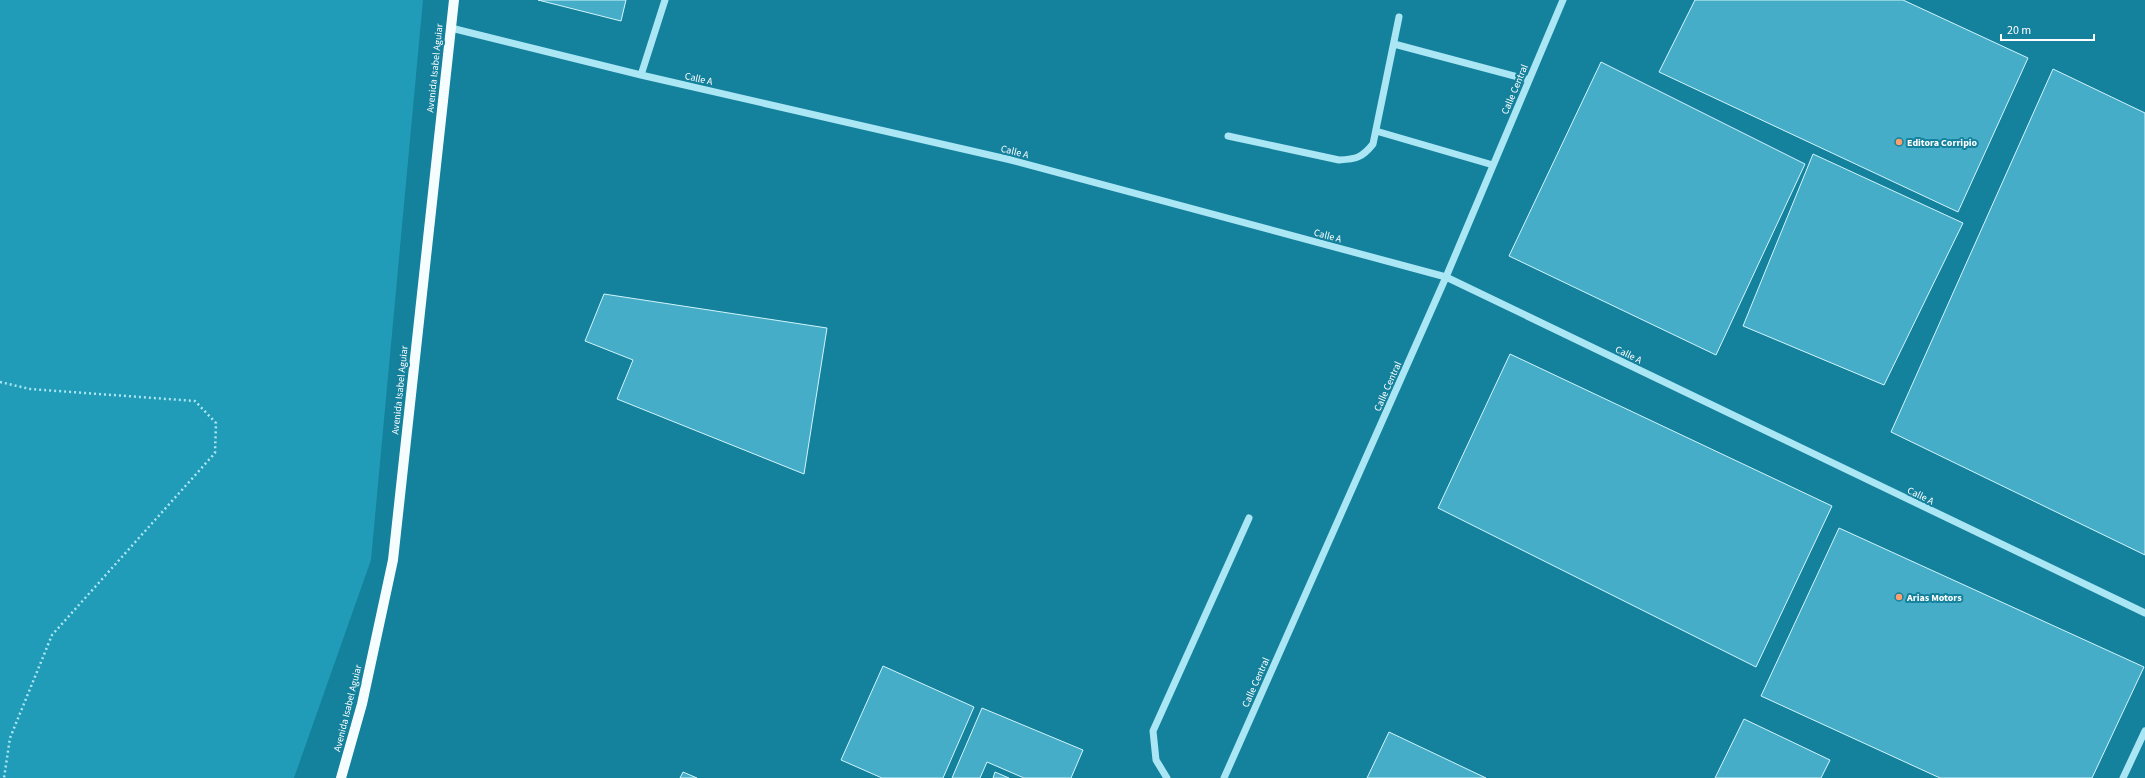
<svg xmlns="http://www.w3.org/2000/svg" width="2145" height="778" font-family="'Source Sans 3',sans-serif">
<style>
.green{fill:#209bb8}
.building{fill:#45adc7;stroke:#d2f5fd}
.lines{fill:none;stroke-linecap:round;stroke-linejoin:round}
.path{stroke:#aae6f4;stroke-width:2.5;stroke-dasharray:2 3;stroke-linecap:butt}
.minor{stroke:#aae6f4;stroke-width:7}
.major{stroke:#f6fdff;stroke-width:10}
.poi-dot{fill:#ffa06c;stroke:#14819d;stroke-width:1.5}
.labels{text-anchor:middle;stroke-width:4;stroke-linejoin:round;paint-order:stroke}
.street-label{font-size:10px;fill:#fff;stroke:#14819d}
.poi-label{font-size:10px;font-weight:bold;fill:#fff;stroke:#14819d;text-anchor:start}
</style>
<rect width="100%" height="100%" fill="#14819d"/>
<path class="green" d="M0,0h423l-52,560 -77,218h-294z"/>
<path class="building" d="M538,0h88l-5,21z
M1695,0h208l125,58 -70,154 -299,-140z
M1601,62l204,102 -89,191 -207,-99z
M2053,69l92,44v442l-254,-123z
M1813,154l150,69 -79,162 -141,-59z
M604,294l223,34 -23,146 -187,-75 16,-39 -48,-19z
M1510,354l322,152 -76,161 -318,-159z
M1839,528l305,139 -52,111h-152l-179,-82z
M883,666l91,41 -31,71h-61l-41,-18z
M982,708l101,42 -12,28h-47l-37,-16 -7,16h-28z
M1744,719l86,41 -9,18h-106z
M1389,732l97,46h-119z
M683,772l14,6h-17z
M995,772l14,6h-16z"/>
<g class="lines">
<path class="path" d="M0,382l30,7 165,12 21,22 -1,30 -163,182 -42,103 -6,40"/>
<path class="minor" d="M451,28l190,47 370,85 435,117 699,336
M1394,44l135,36
M641,75l24,-75
M1376,131l117,34
M1228,136l111,24c17,-1 23,-2 34,-16l26,-127
M1167,778l-11,-18 -3,-29 96,-213
M1224,778l222,-501 117,-277
M2123,778l22,-47"/>
<path class="major" d="M341,778l21,-74 31,-144 61,-560"/>
</g>
<g class="poi-dot">
<circle cx="1899" cy="142" r="4"/>
<circle cx="1899" cy="597" r="4"/>
</g>
<g class="labels">
<g class="street-label">
<text transform="translate(434 68) rotate(-84)" y="4">Avenida Isabel Aguiar</text>
<text transform="translate(699 78) rotate(13)" y="4">Calle A</text>
<text transform="translate(1514 89) rotate(-67)" y="4">Calle Central</text>
<text transform="translate(1015 151) rotate(14)" y="4">Calle A</text>
<text transform="translate(1328 235) rotate(15)" y="4">Calle A</text>
<text transform="translate(1629 354) rotate(26)" y="4">Calle A</text>
<text transform="translate(1387 386) rotate(-66)" y="4">Calle Central</text>
<text transform="translate(399 390) rotate(-84)" y="4">Avenida Isabel Aguiar</text>
<text transform="translate(1921 495) rotate(26)" y="4">Calle A</text>
<text transform="translate(1255 682) rotate(-66)" y="4">Calle Central</text>
<text transform="translate(347 708) rotate(-76)" y="4">Avenida Isabel Aguiar</text>
</g>
<g class="poi-label">
<text x="1907" y="146">Editora Corripio</text>
<text x="1907" y="601">Arias Motors</text>
</g>
</g>
<path d="M2001 34v6h93v-6" fill="none" stroke="#ffffff" stroke-width="2"/>
<text x="2007" y="34" font-size="12" fill="#ffffff" stroke="#14819d" stroke-width="3" paint-order="stroke">20 m</text>
</svg>
